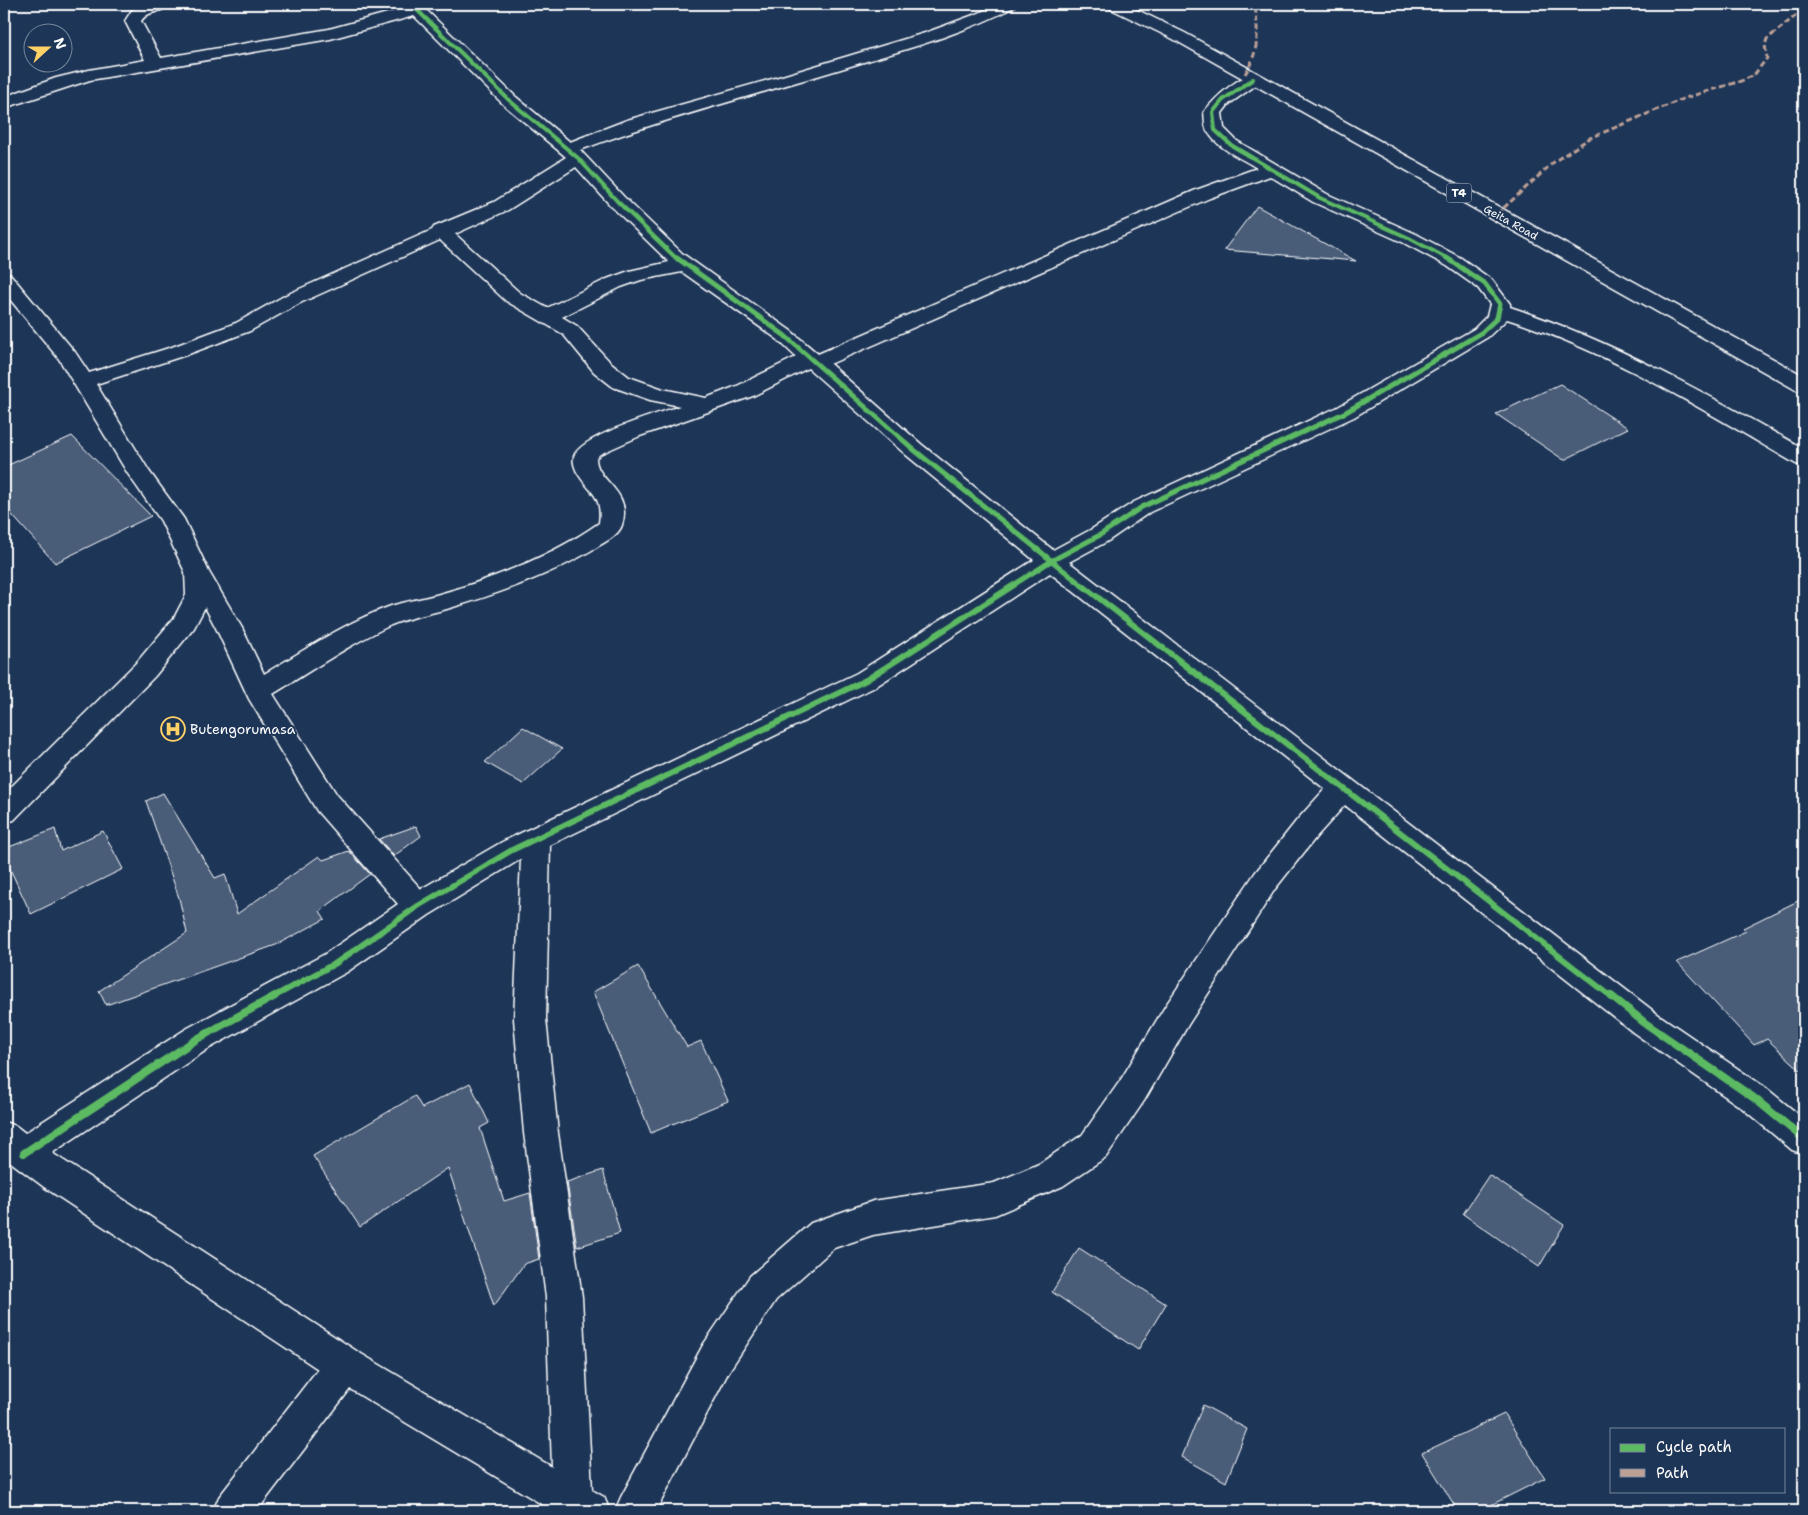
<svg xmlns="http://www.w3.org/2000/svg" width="1808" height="1515" font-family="'Shantell Sans',sans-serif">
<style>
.building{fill:#4a5d79;stroke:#fff}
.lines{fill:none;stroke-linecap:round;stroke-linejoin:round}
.minor-casing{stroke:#fff;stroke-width:3}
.highway-casing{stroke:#fff;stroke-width:3}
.minor{fill:#1d3557;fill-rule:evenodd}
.highway{fill:#1d3557;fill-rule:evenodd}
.quiet{stroke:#bda197;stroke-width:3;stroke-dasharray:6 3;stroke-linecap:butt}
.cycleway-far3-casing{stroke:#1d3557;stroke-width:5.5}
.cycleway-far2-casing{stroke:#1d3557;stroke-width:8}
.cycleway-far1-casing{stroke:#1d3557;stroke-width:9}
.cycleway-casing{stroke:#1d3557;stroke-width:11}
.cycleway-far3{stroke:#5cba63;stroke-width:4}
.cycleway-far2{stroke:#5cba63;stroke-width:5}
.cycleway-far1{stroke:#5cba63;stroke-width:6}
.cycleway{stroke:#5cba63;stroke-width:8}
.labels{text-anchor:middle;stroke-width:4;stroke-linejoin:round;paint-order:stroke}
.far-street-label{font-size:11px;fill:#fff;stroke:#1d3557}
.shield{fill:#1d3557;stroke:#bbc2cd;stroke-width:1}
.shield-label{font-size:12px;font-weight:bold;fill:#fff}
.poi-label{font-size:14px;fill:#fff;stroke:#1d3557;text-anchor:start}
</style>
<rect width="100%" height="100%" fill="#1d3557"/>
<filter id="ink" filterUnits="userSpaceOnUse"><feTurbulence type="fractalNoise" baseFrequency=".02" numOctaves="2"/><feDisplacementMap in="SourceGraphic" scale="10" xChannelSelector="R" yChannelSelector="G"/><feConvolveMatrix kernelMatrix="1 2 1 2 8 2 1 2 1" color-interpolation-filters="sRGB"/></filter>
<g filter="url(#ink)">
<path class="building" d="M1257,206l99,55 -132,-11z
M1560,384l68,44 -64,32 -68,-46z
M72,436l79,80 -96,47 -51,-57v-39z
M523,727l39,22 -39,35 -38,-22z
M163,793l52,85 10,-4 12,40 82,-58 4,4 26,-9 21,23 -50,37 5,8 -49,26 -170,60 -7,-14 88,-58 -8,-35 -33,-97z
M416,826l5,10 -27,20 -15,-17z
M55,829l6,22 42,-20 20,38 -92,45 -27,-58v-7z
M1804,898v175l-37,-34 -13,6 -77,-83 69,-31 -3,-3z
M638,966l49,81 14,-6 27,60 -77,32 -58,-141z
M470,1083l19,40 -9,5 24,73 26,-8 9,66 -15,5 -30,42 -46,-138 -88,59 -47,-71 102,-60 7,12z
M603,1170l17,63 -43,14 -10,-65z
M1489,1175l75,50 -25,42 -76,-53z
M1079,1248l87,56 -28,46 -86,-58z
M1203,1405l44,24 -21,53 -44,-25z
M1504,1414l41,64 -66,33h-21l-36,-58z"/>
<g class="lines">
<g class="minor-casing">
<path id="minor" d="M146,4h26c-8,9 -23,5 -31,17l20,37 168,-29 77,-21 -3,-4h17l96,93 54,45 57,-22 145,-41 153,-46 54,-20 18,-9h19l-2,3c-47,25 -97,39 -147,54 -96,30 -193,54 -287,89l44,47 59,57 108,77 27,23 378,-164 61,-22c-16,-10 -39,-19 -49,-36 -4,-5 -3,-14 -4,-20 10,-13 38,-41 55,-37l2,4 -2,4 -30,21 -7,9 2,15 13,13 90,53 89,40 45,24 31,22 18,24v3c104,34 199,88 294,142v17l-8,-2c-93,-54 -187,-113 -289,-145l-19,18 -134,80 -204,95 -42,29 -39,21 587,451 110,75 38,31v35l-12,-4 -50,-42 -108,-75 -289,-228 -28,31 -42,53 -87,136 -44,76 -38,56 -43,29 -68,29 -122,20 -39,13 -58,52 -47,71 -73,140h-41l6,-14 82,-152 47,-69 61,-53 62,-22 121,-18 45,-19 43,-29 38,-54 46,-76 89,-132 42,-53 28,-31 -275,-216 -175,114 -325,158 -4,174 12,114 24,164 10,193 12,7 6,14h-57l-203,-122 -93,122h-44l6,-14 99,-128 -274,-182 -40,-30v-35l12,4 9,7 161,-104 139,-75 73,-50 -81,-93 -68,-112 -33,-71 -11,-21 -11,21 -39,48 -141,144 -10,3v-29l133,-132 37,-44 12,-23 -1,-23 -24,-51 -33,-47 -69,-115 -55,-67v-19l7,2 64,77 14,21 83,-26 64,-24 50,-28 146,-65 2,-3 60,-25 72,-45 -62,-52 -90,-89 -84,23 -240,41 -86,28v-11l52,-19 33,-8 56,-10 -20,-39 7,-11zM576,167l34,38 59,57 -40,9 -22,8 -60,29 -27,-15 -65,-59 53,-24zM1270,176l43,26 89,40 45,24 31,22 12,16 -3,12 -13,13 -136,78 -204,95 -42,27 -39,21 -132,-106 -91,-80 380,-166zM440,240l66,61 57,33 31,38 19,15 37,13 30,6c-23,8 -93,28 -105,48 -3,5 -1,12 2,18 12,21 26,22 22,51 -48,34 -107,56 -163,72 -15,4 -30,6 -45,11 -45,16 -86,44 -127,68l-22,-46 -33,-56 -25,-53 -35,-48 -53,-87 90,-29 64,-24 50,-28zM682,272l95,67 19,18 -59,29 -31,12 -43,-9 -34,-12 -19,-15 -33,-36 -15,-9 59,-30 20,-7zM808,368l97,86 129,106 -177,113 -355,169 -81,47 -84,-94 -64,-101c39,-24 77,-50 118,-69 19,-8 39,-11 59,-17 50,-15 101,-33 147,-61 8,-5 22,-12 25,-22 11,-35 -26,-43 -26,-67l4,-4 40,-18 113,-40zM521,859l-7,160 10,114 22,164 6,170 -194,-115 -306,-199 156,-104 139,-77 82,-57z"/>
</g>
<g class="highway-casing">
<path id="highway" d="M1105,4h20l60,29 619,343v15l-8,-1 -623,-351 -66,-32z"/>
</g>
<use href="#minor" class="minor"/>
<use href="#highway" class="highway"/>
<path class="quiet" d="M1245,74c15,-24 13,-43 10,-70
M1497,214l58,-53 35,-23 95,-40 56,-17 13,-6 13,-17 -2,-13 2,-6 37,-30"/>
<g class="cycleway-far3-casing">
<path id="cycleway-far3" d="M411,4l99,97 68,57 39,43 61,59
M1253,79l-30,21 -10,12 2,18 16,15 89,53 89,40 41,22"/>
</g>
<g class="cycleway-far2-casing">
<path id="cycleway-far2" d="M677,258l107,77 129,114 170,137
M1012,586l39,-25 49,-26 42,-28 204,-95 135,-79 16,-15 3,-14 -15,-20 -38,-26"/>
</g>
<g class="cycleway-far1-casing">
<path id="cycleway-far1" d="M1082,585l530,412
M273,997l63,-34 82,-57 94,-56 354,-170 148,-95"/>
</g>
<g class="cycleway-casing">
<path id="cycleway" d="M1611,996l34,27 109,75 50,41
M24,1153l173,-114 78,-43"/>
</g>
<use href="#cycleway-far3" class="cycleway-far3"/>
<use href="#cycleway-far2" class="cycleway-far2"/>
<use href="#cycleway-far1" class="cycleway-far1"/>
<use href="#cycleway" class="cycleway"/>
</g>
</g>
<defs>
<g id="hospital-ring" transform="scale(1.25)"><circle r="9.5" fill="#1d3557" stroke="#ffd166" stroke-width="1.5"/><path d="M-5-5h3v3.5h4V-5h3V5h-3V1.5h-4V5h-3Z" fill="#ffd166"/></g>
</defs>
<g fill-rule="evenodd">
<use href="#hospital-ring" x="173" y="729"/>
</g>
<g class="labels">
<g class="far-street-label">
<text transform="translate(1511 222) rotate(29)" y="4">Geita Road</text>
</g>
<rect class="shield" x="1446.5" y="183.5" width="25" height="19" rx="4"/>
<g class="shield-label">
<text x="1459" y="197">T4</text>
</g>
<g class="poi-label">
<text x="190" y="734">Butengorumasa</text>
</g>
</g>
<rect width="1808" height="1515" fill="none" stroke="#1d3557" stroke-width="20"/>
<rect x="10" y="10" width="1788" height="1495" fill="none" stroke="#fff" stroke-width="2" filter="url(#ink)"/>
<rect x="1610" y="1428" width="175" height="65" fill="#1d3557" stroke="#77869a"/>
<rect x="1620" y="1444" width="25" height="8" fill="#5cba63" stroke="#77869a"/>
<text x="1656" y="1452" font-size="15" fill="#ffffff">Cycle path</text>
<rect x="1620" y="1469" width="25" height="8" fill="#bda197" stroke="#77869a"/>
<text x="1656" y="1478" font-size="15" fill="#ffffff">Path</text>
<g transform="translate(48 48) rotate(69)"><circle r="24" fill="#1d3557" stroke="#77869a"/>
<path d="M0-4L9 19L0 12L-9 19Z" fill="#ffd166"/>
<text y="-8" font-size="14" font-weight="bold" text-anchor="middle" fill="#ffffff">N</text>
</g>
</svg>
